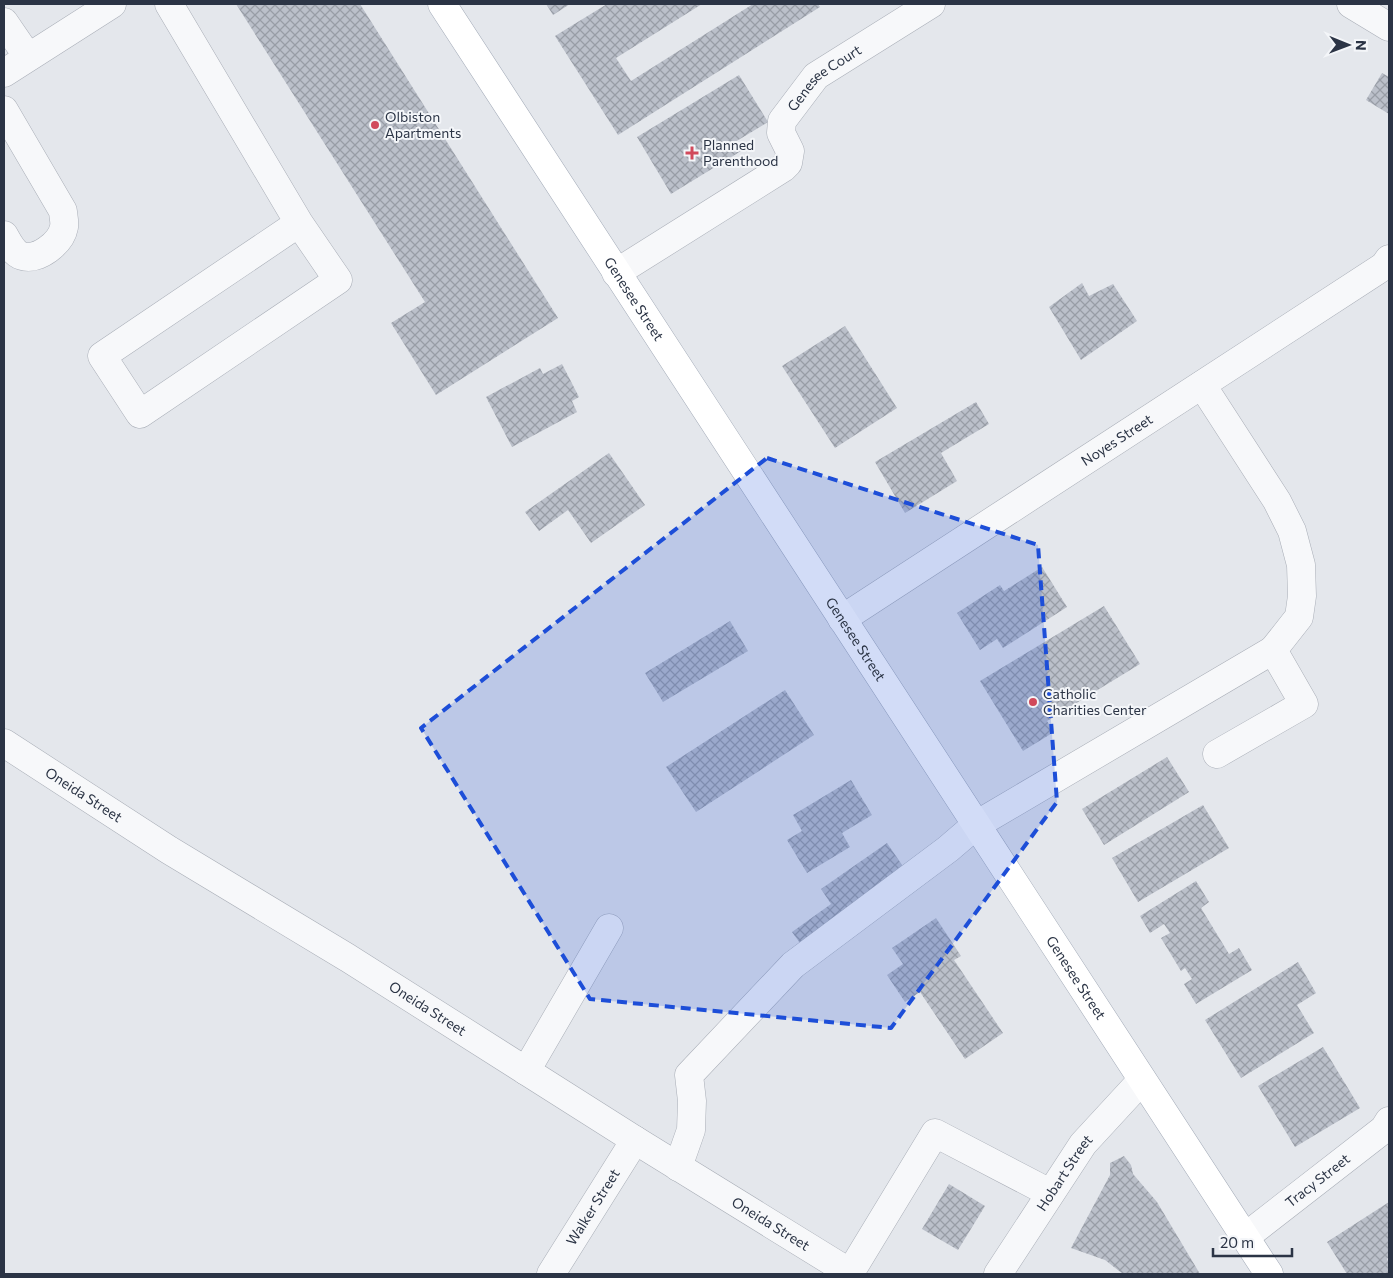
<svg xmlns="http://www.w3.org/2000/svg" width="1393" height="1278" font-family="Commissioner,sans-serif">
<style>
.building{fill:url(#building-cross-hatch)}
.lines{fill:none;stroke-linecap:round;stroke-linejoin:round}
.minor-casing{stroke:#a9aeb7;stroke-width:29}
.major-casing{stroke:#a3abb8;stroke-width:29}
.minor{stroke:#f7f8fa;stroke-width:28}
.major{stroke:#fff;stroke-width:28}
.marked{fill:#1d4ed8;fill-opacity:0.2;stroke:#1d4ed8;stroke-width:4;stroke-dasharray:10 6;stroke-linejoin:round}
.poi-dot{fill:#d1495b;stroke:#f4f6f9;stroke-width:2}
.labels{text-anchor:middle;stroke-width:4;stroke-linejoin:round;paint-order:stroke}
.street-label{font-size:14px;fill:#2b3445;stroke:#f4f6f9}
.poi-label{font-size:14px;fill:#2b3445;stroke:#f4f6f9;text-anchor:start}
</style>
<defs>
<pattern id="building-cross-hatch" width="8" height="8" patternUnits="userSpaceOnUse" patternTransform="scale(1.25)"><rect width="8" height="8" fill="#bbc0ca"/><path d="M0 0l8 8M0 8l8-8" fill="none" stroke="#989da6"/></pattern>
</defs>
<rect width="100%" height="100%" fill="#e4e7ec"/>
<path class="building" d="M236,4h124l198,314 -122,77 -45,-72 34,-21z
M546,4h24l-17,11z
M607,4h95l-86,54 15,23 122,-77h65l2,3 -202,128 -63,-99z
M1382,73l7,4v37l-23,-14z
M739,75l29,47 -33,20 6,9 -70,43 -34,-57z
M1082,283l7,13 24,-12 24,37 -56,39 -32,-53z
M845,326l52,82 -62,40 -53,-82z
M562,364l17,33 -7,4 5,11 -65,35 -26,-50 54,-29 3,6z
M976,402l13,22 -48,29 16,28 -52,32 -30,-51z
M609,453l36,52 -54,38 -23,-33 -29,21 -14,-19z
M1042,567l25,40 -64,41 -6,-9 -17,11 -23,-37 43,-28 4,6z
M1104,606l36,58 -93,57 7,11 -31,19 -43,-70z
M730,621l18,30 -85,51 -18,-29z
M785,690l29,45 -118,77 -30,-45z
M1167,757l22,35 -85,53 -22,-36z
M851,780l21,35 -30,18 8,14 -43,26 -20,-33 15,-9 -9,-16z
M1203,805l26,43 -91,54 -26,-44z
M887,843l22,32 -104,75 -13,-18 39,-28 -10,-15z
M1196,881l13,21 -8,6 28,46 10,-6 13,22 -56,34 -12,-20 8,-5 -7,-11 -4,3 -20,-33 9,-5 -6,-9 -14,9 -10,-17z
M936,918l25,38 -7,4 49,73 -38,26 -45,-67 -15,10 -18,-27 16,-11 -11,-16z
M1298,962l18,31 -19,12 17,28 -73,45 -36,-58z
M1323,1047l37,61 -65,39 -37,-61z
M1124,1156l7,9 2,9 24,28 43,72h-77l-18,-14 -34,-12 39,-73v-12z
M949,1184l36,22 -27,44 -36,-21z
M1389,1202v55l-2,2 2,4v11h-42l-20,-32z"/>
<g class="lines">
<g class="minor-casing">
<g id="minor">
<path d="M169,4l130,219 39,57 -198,134 -38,-58 197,-133"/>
<path d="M1351,4l38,23"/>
<path d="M4,22l24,35"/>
<path d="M4,73l108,-69"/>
<path d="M4,110l59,101c0,4 2,11 1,16 -3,16 -26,34 -42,29 -9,-3 -14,-14 -18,-21"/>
<path id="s1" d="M616,273l167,-105 5,-5 2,-12 -9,-18 1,-12 34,-45 115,-72"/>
<path d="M1202,385l75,116 15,30 9,34 1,31 -3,21 -26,33"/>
<path id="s2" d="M842,619l542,-353 5,-7"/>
<path id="s3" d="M4,743l165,107 179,108 287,182 217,134"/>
<path d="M526,1071l83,-143"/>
<path d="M678,1167l13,-37 1,-29 -3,-26 104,-110 155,-116 28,-24 297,-175 31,54 -87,50"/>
<path id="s4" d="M1245,1237l139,-108 5,-8"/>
<path d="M850,1273l85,-140 115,60"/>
<path id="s5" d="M551,1274l84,-134"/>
<path id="s6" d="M998,1274l85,-130 59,-64"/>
</g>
</g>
<g class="major-casing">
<g id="major">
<path id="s7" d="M442,4l827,1270"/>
</g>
</g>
<use href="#minor" class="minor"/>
<use href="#major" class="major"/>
</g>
<path class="marked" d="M767,458l271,87 19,257 -166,226 -301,-29 -169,-271z"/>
<g class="poi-dot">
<circle cx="375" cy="125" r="5"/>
<path d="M689.5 145.5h5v5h5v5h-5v5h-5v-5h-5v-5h5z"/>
<circle cx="1033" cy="702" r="5"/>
</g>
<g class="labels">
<g class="street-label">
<text dy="5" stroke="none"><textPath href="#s1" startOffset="310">Genesee Court</textPath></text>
<text dy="5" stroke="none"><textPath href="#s7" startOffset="352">Genesee Street</textPath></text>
<text dy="5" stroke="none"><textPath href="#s2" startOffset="328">Noyes Street</textPath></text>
<text dy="5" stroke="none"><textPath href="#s7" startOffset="758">Genesee Street</textPath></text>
<text dy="5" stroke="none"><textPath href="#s3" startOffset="95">Oneida Street</textPath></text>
<text dy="5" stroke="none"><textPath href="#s7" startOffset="1162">Genesee Street</textPath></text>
<text dy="5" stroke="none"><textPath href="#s3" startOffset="500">Oneida Street</textPath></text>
<text dy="5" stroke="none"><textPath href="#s6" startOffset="121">Hobart Street</textPath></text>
<text dy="5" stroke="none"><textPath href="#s4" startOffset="92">Tracy Street</textPath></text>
<text dy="5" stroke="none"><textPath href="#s5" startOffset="79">Walker Street</textPath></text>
<text dy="5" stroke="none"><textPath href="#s3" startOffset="905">Oneida Street</textPath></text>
</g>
<g class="poi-label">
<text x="385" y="122">Olbiston<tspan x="385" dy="16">Apartments</tspan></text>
<text x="703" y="150">Planned<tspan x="703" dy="16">Parenthood</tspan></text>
<text x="1043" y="699">Catholic<tspan x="1043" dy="16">Charities Center</tspan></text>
</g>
</g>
<rect width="1393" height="1278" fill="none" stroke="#2b3445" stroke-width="10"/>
<g transform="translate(1348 45) rotate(91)" stroke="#f4f6f9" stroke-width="4" paint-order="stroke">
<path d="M0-4L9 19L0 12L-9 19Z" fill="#2b3445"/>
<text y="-8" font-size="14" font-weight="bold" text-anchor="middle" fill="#2b3445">N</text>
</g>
<path d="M1213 1248v8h79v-8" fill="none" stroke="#2b3445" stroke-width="2.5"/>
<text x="1220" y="1248" font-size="15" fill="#2b3445" stroke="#f4f6f9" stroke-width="4" paint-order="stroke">20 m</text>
</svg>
